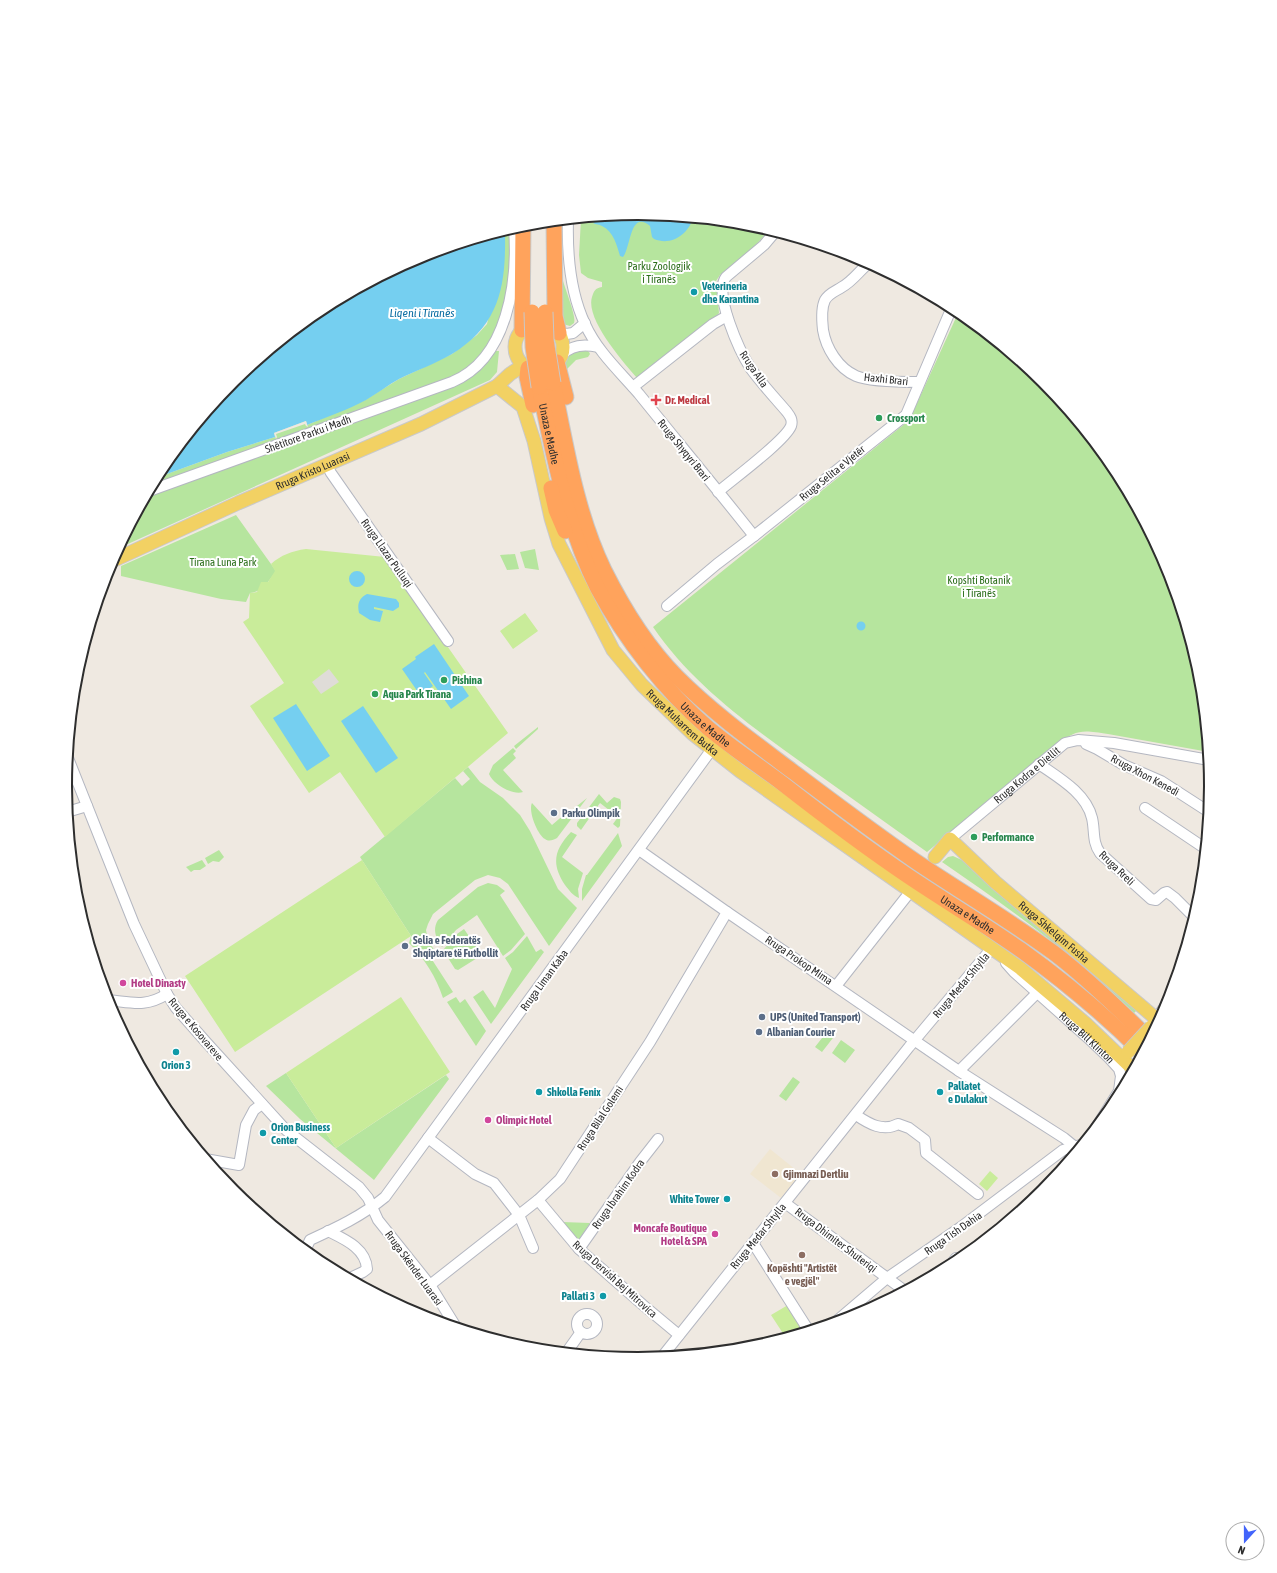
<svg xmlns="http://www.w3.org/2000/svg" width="1277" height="1573" font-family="'Asap Condensed',sans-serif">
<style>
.education{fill:#f0e6d1}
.green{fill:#b6e59e}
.pitch{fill:#c9ec9a}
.plaza{fill:#dfdcd8}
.water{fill:#75cff0}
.pier{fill:#efe9e1}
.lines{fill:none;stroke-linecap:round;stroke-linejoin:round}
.minor-casing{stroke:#b4b7c1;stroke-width:12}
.major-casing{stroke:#c9c9c9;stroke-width:15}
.highway-casing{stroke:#c9c9c9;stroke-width:17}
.minor{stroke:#fff;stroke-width:10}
.major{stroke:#f2d163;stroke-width:13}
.highway{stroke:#ffa35c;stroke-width:15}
.major-bridge-casing{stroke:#c9c9c9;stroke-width:15;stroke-linecap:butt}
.highway-bridge-casing{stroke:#c9c9c9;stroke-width:17;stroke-linecap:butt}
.major-bridge{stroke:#f2d163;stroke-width:13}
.highway-bridge{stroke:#ffa35c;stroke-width:15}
.culture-dot{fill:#0f9aa8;stroke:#fff;stroke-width:1.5}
.health-dot{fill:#e0444e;stroke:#fff;stroke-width:1.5}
.leisure-dot{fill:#2e9e5b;stroke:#fff;stroke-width:1.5}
.service-dot{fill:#5c6f8a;stroke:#fff;stroke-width:1.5}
.hotel-dot{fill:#d1479c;stroke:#fff;stroke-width:1.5}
.education-dot{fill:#8d6e63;stroke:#fff;stroke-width:1.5}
.labels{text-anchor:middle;stroke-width:4;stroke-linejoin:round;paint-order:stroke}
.park-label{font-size:11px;fill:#2c6e1b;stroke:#fff}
.culture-label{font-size:11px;font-weight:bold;fill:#0d838f;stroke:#fff;text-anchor:start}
.street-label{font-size:11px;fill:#2e2e2e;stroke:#fff}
.health-label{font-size:11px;font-weight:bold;fill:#be3a42;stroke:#fff;text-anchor:start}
.leisure-label{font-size:11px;font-weight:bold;fill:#27864d;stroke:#fff;text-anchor:start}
.service-label{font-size:11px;font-weight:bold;fill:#4e5e75;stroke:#fff;text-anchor:start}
.hotel-label{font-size:11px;font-weight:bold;fill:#b23c85;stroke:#fff;text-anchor:start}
.education-label{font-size:11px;font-weight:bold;fill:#785e54;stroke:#fff;text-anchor:start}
.water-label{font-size:12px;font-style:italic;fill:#0d6fa3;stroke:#fff}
.rim{fill:none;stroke:#2e2e2e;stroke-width:2}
</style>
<rect width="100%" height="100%" fill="#efe9e1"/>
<path class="education" d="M770,1149l31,25 -20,24 -31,-24z"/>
<path class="green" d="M639,213l112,11 19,6 -22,23 -28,22 -4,6 3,32 -3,4 -78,62c-14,-16 -53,-60 -46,-82 2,-6 3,-9 10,-10v-5l-14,-4 -7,-5 -2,-18 2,-36z
M513,228v41l-15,62 -2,20h3l-2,21 -7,8 -371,168 37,-70 71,-26 48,-15 -1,-4 32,-12 1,4 58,-25 34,-21 53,-25 25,-19 10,-11 18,-74v-19z
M561,273c2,12 16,43 13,50l-4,3 -7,-2z
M959,311l85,70 71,87 53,99 33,108 8,77 -101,-18c-26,-4 -31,-5 -52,11l-129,107c-41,-29 -81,-58 -122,-87 -56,-40 -113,-81 -152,-138l254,-205 6,-10z
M576,350h10l3,2 1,2 -2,3 -12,3 -10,10c-3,-12 0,-14 10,-20z
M236,515l40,56c-7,10 -14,21 -26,22l-4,9 -25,-3 -100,-23v-10z
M535,549l4,21 -14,-2 -5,-16z
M515,554l4,15 -12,1 -7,-15z
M538,727v2l-22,20 -2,-3z
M513,748l3,3 -3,3 3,4 -13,12 20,22c-10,4 -30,-8 -34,-18l4,-9z
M468,767l12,15 23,16 17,17 10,16 28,58 19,19 -28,38 -41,-62 -8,-6 -12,-3 -13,5 -42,34 -5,10 -2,6 2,11 7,10 -6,4 24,37 -10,6c-7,-21 -18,-39 -34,-55l2,-7 -51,-79 95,-79 7,8 8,-7 -7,-8z
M599,794l8,9 7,-6 6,2 1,3 -1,24 -2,2 -5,-4 5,-7 -18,-14 -19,27 -4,-4v-3z
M587,798l-30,40c-4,2 -8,4 -12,1 -8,-5 -17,-28 -13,-36l20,22 14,-12 1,1z
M571,832l6,3 -15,22 21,16 -5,16 1,9c-6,-2 -10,-8 -14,-13 -14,-21 -11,-35 6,-53z
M618,833l4,13 -40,55v-12l4,-14h1z
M219,850l5,7 -5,5 -6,-1 -5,3 -3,-6z
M953,856l11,5 173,149 -3,3c-58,-57 -125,-105 -192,-151l6,-5z
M202,860l4,6 -6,4h-6l-3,2 -5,-5z
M488,883l9,2 8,6 -5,4 25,39 -14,16 -8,6 -26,-41 -21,15 -14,17c-6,-9 -10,-17 -4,-27l40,-33z
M464,929l18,26 -24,15 -3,-1 -12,-19 14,-16z
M527,936l9,16 5,-3 3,3 -53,72 -18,-27 10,-7 12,18 17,-39 -7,-11 8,-6z
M456,997l4,6 5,-4 21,32 -10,15 -29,-44z
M829,1029l7,5 -14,18 -7,-5z
M841,1040l14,10 -10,13 -13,-10z
M286,1073l50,75 110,-73 3,4 -75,101 -74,-61 -34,-33z
M793,1077l7,5 -14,19 -7,-5z
M562,1222l28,1 -12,18z"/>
<path class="pitch" d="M306,549l79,8 123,176 -123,104 -45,-65 -31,21 -59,-87 34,-23 -41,-61 6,-4 1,-25 7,-1 4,-10h7l7,-11 -4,-7c10,-9 21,-13 35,-15z
M525,613l13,18 -25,18 -13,-18z
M362,860l49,76 -176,116 -50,-76z
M401,997l49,75 -114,76 -50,-75z
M990,1171l8,7 -11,13 -8,-7z
M788,1305l16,27 -18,6 -15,-23z"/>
<path class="plaza" d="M329,669l10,13 -18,12 -9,-12z"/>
<path class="water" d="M639,213c6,1 11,7 18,7 7,1 13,-1 19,-3 5,-1 12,1 17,1 -5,17 -22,28 -39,21l-2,-2 -2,-11c-20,-17 -19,21 -27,31l-3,-1c-3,-10 -6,-24 -18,-30 -3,-2 -6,-1 -9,-3l10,-6z
M505,231c1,53 -4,93 -53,123 -17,10 -35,16 -53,25 -11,6 -21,14 -33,21 -18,10 -40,17 -59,25l-1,-4 -32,12 1,4 -48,15 -71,26 6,-10 71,-87 87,-71 99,-53z
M349 579a8 8 0 1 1 16 0a8 8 0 1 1-16 0Z
M367,594l29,5 3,4v4l-6,4 -19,-4v2l9,2 -3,11 -10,-2 -11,-7c-2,-9 0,-15 8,-19z
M856.5 626a4.5 4.5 0 1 1 9 0a4.5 4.5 0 1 1-9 0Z
M434,644l35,52 -18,13 -26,-37 -1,1 9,13 -13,9 -18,-26 14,-10 -1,-2z
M296,704l34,52 -23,15 -34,-53z
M363,706l35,52 -22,15 -35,-52z"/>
<path class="pier" d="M306,421l2,6 -2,-1 -1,-2 -29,10 1,3 -1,2 -2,-6z"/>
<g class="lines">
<g class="minor-casing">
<g id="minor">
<path d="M568,220c-1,35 2,72 17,104 12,27 35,48 54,70 38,47 77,94 115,142"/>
<path d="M869,263c-9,7 -16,18 -27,24 -6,4 -13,6 -17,13 -4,8 -3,21 -2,30 3,18 15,38 33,46 14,6 47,6 63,6"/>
<path d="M560,335l13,-2 12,-10"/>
<path d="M562,355c10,-11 23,-11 36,-8"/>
<path d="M633,387l80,-63 14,-8"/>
<path d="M327,465l4,8 117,168"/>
<path d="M149,491l303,-109c56,-23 66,-101 62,-154"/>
<path d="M718,492c15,-13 67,-51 73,-66 2,-6 -1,-10 -4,-14 -12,-14 -25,-28 -36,-43 -11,-17 -38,-75 -25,-92l38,-32 11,-13"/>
<path d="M667,606l50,-42 37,-28 152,-121 46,-108"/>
<path d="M1086,744l11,5 27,16 37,16 48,31"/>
<path d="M68,758l66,166 33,70 9,14 30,34 80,88 73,57 9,11 10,22 52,65 26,42"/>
<path d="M1039,764c20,14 47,29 53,54 3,12 0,24 8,35l51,46 5,1 8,-7 3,-1 8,6 20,20"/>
<path d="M1145,808l61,41"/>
<path d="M67,812l20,-6"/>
<path id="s1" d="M950,839l115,-96 13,-3 36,3 95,17"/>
<path d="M639,850l88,62 232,159 105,67 11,9"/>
<path id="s2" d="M1006,963l8,9 74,66 21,20 10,11 2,7 -2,15 -27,43"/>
<path d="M836,986l74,-94"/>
<path d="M107,1000c24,2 38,8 60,-6"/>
<path d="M1157,1020l4,-8 9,-13"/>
<path d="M959,1071l78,-78"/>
<path d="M856,1115c13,9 27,17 42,9l11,4 16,12 1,13 52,41"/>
<path d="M428,1138l47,36 19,9 25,32 14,33"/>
<path d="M205,1159l34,6 7,-40 8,-15 8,-6"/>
<path d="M538,1200l41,49 64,56 36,30"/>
<path d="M785,1203l120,88"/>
<path d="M328,1231c16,8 38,17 39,38l-4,3 -15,7"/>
<path d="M753,1243l56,88"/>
<path d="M579,1249l61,-87 18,-23"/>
<path d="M305,1251l5,-11c26,-12 52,-24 75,-43l327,-448"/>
<path d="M947,1269l9,-11 4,3"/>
<path d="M430,1285l108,-85 22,-21 90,-137 77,-130"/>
<circle cx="587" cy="1324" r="10"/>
<path d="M833,1324l54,-46 74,-51 102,-77 21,-6"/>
<path d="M566,1353l15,-21"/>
<path d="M661,1358l248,-311 82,-98"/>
</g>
</g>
<g class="major-casing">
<g id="major">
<circle cx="539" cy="347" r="24"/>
<path id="s3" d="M497,386l26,21 11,34 17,77 8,26 54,106 29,35 51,49 47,37 280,197 65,55 49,47"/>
<path id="s4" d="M112,561l126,-58 183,-79 76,-38 13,-12 14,-9"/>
<path id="s5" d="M935,857l15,-18 45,43 165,140"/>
</g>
</g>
<g class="highway-casing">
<g id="highway">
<path d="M554,221l1,95 4,17"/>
<path d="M522,330l1,-105"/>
<path d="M557,362l9,35"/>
<path d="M528,368l-1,9 6,28"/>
<path d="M553,383c13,63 23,129 51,187 19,38 43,77 73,107 35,35 75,64 115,94 40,30 81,61 123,90 46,31 94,59 139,92 34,26 66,57 96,87"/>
<path id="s6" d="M539,387c15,68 27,139 59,202 27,50 67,102 110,139 24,20 50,37 75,56 41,32 82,63 125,92 37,25 76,48 113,74 43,31 85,66 122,103"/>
<path d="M551,488l5,22 9,21"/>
</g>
</g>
<use href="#minor" class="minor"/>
<use href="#major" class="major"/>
<use href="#highway" class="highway"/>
<g class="major-bridge-casing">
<path id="major-bridge" d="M1128,1052l23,-25"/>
</g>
<g class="highway-bridge-casing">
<path id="highway-bridge" d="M532,312l1,35 6,40
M545,312l1,28 7,43"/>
</g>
<use href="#major-bridge" class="major-bridge"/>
<use href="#highway-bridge" class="highway-bridge"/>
</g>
<g class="culture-dot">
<circle cx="694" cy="292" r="4"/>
<circle cx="176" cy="1052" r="4"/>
<circle cx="539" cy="1092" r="4"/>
<circle cx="940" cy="1092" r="4"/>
<circle cx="263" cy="1133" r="4"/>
<circle cx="727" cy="1199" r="4"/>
<circle cx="603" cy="1296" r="4"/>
</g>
<path class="health-dot" d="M654 394h4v4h4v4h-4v4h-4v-4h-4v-4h4z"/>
<g class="leisure-dot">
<circle cx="879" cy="418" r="4"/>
<circle cx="444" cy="680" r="4"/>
<circle cx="375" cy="694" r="4"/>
<circle cx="974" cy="837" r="4"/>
</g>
<g class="service-dot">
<circle cx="554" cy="813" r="4"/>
<circle cx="405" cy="946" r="4"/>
<circle cx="762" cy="1017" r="4"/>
<circle cx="759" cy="1032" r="4"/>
</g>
<g class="hotel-dot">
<circle cx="123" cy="983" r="4"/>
<circle cx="488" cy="1120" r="4"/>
<circle cx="715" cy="1234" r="4"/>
</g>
<g class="education-dot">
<circle cx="775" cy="1174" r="4"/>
<circle cx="802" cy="1255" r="4"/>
</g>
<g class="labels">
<g class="park-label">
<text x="659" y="270">Parku Zoologjik<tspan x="659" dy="13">i Tiranës</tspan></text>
<text x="223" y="566">Tirana Luna Park</text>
<text x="979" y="584">Kopshti Botanik<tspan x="979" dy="13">i Tiranës</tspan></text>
</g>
<g class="culture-label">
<text x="702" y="290">Veterineria<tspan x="702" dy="13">dhe Karantina</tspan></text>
<text x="176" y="1069" text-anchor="middle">Orion 3</text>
<text x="948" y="1090">Pallatet<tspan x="948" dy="13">e Dulakut</tspan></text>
<text x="547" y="1096">Shkolla Fenix</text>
<text x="271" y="1131">Orion Business<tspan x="271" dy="13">Center</tspan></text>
<text x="719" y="1203" text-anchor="end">White Tower</text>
<text x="595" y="1300" text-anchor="end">Pallati 3</text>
</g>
<g class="street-label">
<text transform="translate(754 369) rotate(56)" y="4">Rruga Alla</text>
<text transform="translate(886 379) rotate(6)" y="4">Haxhi Brari</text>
<text transform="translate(308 434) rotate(-20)" y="4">Shëtitore Parku i Madh</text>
<text dy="4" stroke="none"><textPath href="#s6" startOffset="48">Unaza e Madhe</textPath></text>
<text transform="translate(684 450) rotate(51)" y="4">Rruga Shyqyri Brari</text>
<text dy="4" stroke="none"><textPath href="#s4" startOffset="220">Rruga Kristo Luarasi</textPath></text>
<text transform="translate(832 473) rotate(-39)" y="4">Rruga Selita e Vjetër</text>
<text transform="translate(387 553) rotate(55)" y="4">Rruga Llazar Pulluqi</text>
<text dy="4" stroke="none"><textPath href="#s3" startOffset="395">Rruga Muharrem Butka</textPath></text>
<text dy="4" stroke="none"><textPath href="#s6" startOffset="385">Unaza e Madhe</textPath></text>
<text dy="4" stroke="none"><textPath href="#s1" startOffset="100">Rruga Kodra e Diellit</textPath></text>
<text transform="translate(1145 775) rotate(28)" y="4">Rruga Xhon Kenedi</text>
<text transform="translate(1117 868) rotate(44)" y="4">Rruga Rreli</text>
<text dy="4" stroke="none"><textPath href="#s6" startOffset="709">Unaza e Madhe</textPath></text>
<text dy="4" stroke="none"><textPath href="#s5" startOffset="163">Rruga Shkelqim Fusha</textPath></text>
<text transform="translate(799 960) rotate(34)" y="4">Rruga Prokop Mima</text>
<text transform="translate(544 980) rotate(-54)" y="4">Rruga Liman Kaba</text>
<text transform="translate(961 985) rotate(-50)" y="4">Rruga Medar Shtylla</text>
<text transform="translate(196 1029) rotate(50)" y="4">Rruga e Kosovareve</text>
<text dy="4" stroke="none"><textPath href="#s2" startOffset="110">Rruga Bill Klinton</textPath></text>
<text transform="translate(600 1118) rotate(-57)" y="4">Rruga Bilal Golemi</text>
<text transform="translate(618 1194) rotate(-55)" y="4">Rruga Ibrahim Kodra</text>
<text transform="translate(953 1233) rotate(-35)" y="4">Rruga Tish Dahia</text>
<text transform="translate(758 1236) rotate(-51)" y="4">Rruga Medar Shtylla</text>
<text transform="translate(836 1240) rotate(37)" y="4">Rruga Dhimiter Shuteriqi</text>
<text transform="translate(414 1268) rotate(54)" y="4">Rruga Skënder Luarasi</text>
<text transform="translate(615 1279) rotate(42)" y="4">Rruga Dervish Bej Mitrovica</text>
</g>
<g class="health-label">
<text x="665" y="404">Dr. Medical</text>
</g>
<g class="leisure-label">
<text x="887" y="422">Crossport</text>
<text x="452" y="684">Pishina</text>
<text x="383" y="698">Aqua Park Tirana</text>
<text x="982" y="841">Performance</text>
</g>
<g class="service-label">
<text x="562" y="817">Parku Olimpik</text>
<text x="413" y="944">Selia e Federatës<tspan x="413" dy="13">Shqiptare të Futbollit</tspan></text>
<text x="770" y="1021">UPS (United Transport)</text>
<text x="767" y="1036">Albanian Courier</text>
</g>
<g class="hotel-label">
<text x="131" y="987">Hotel Dinasty</text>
<text x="496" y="1124">Olimpic Hotel</text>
<text x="707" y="1232" text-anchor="end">Moncafe Boutique<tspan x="707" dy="13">Hotel &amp; SPA</tspan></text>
</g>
<g class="education-label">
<text x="783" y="1178">Gjimnazi Dertliu</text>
<text x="802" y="1272" text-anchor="middle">Kopështi "Artistët<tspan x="802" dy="13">e vegjël"</tspan></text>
</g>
<g class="water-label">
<text x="422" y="317">Liqeni i Tiranës</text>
</g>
</g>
<path d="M0 0H1277V1573H0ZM72 786a566 566 0 1 1 1132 0a566 566 0 1 1-1132 0Z" fill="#fff" fill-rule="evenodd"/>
<path class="rim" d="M72 786a566 566 0 1 1 1132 0a566 566 0 1 1-1132 0Z"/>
<g transform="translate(1245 1541) rotate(201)"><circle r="19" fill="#ffffff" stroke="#ababab"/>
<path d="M0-3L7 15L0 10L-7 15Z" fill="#4264fb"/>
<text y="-6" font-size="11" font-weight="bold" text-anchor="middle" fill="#2e2e2e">N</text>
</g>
</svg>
